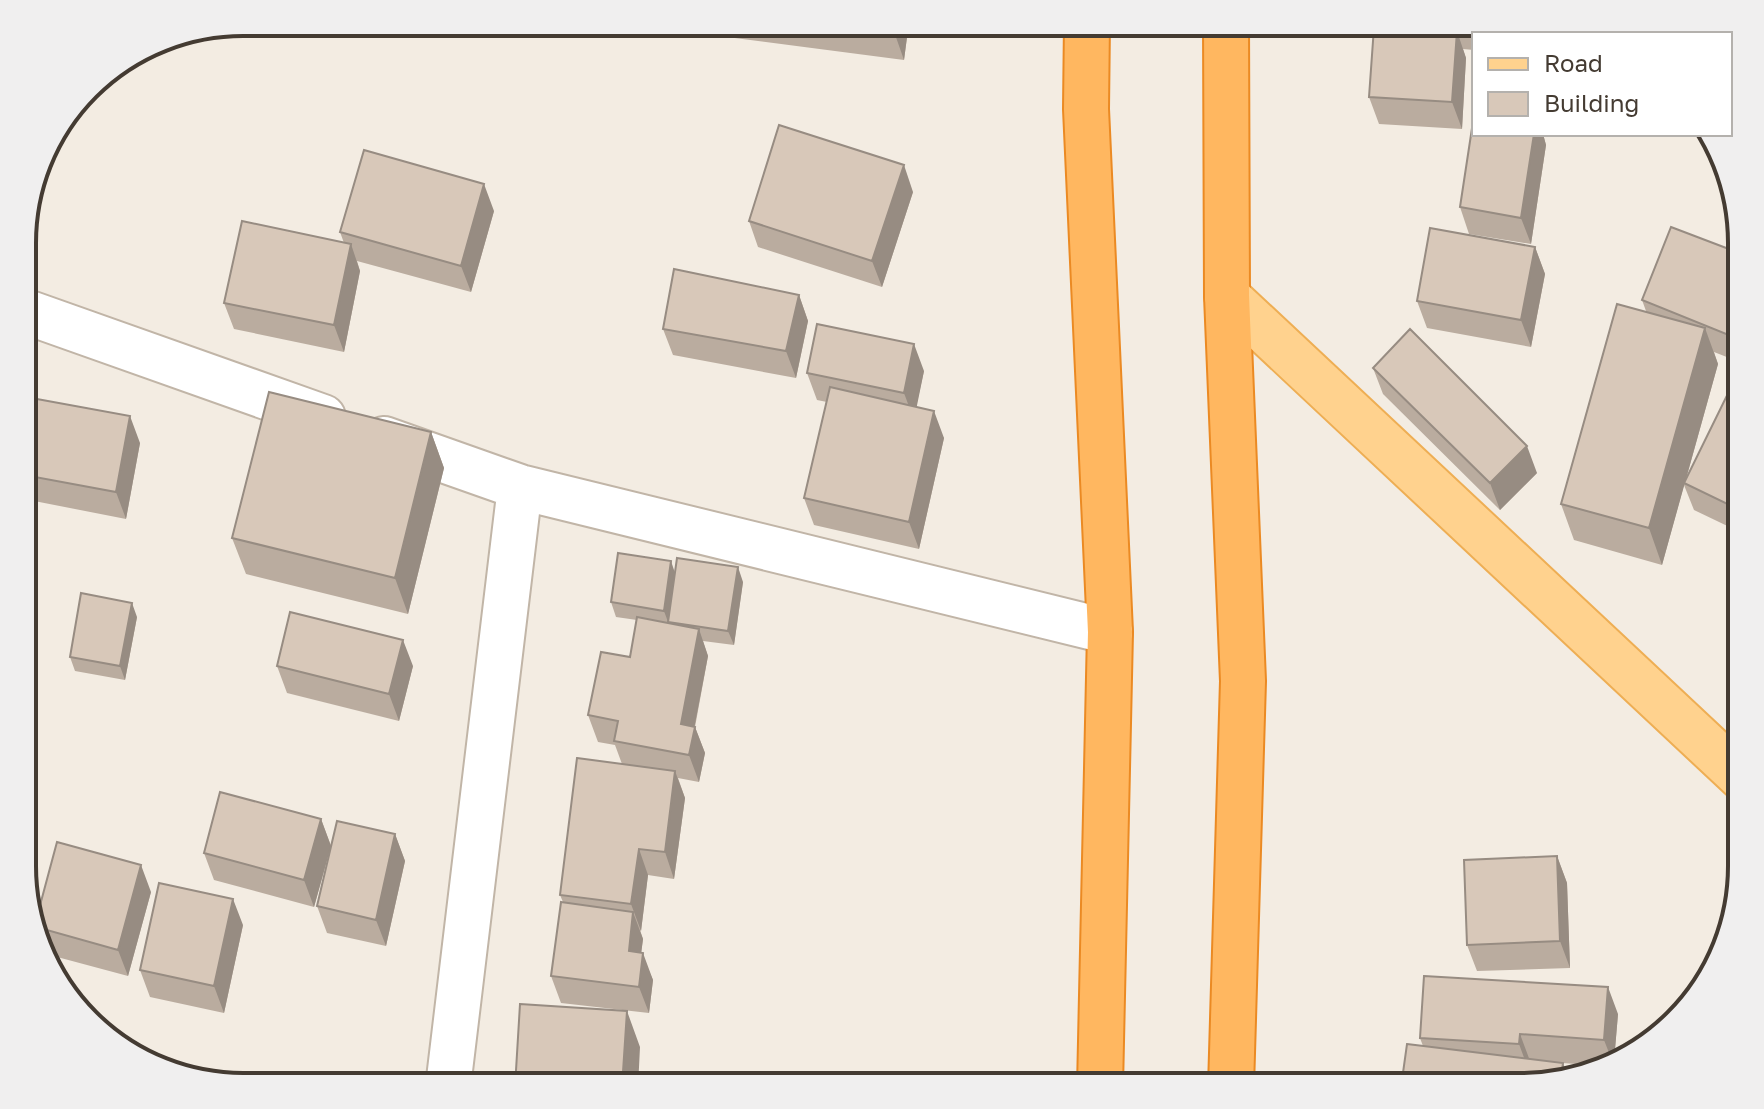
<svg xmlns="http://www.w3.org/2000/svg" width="1764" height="1109" font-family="'Golos Text',sans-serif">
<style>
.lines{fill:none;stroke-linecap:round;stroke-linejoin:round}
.minor-casing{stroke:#c1b5a7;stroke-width:48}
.major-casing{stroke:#eeae54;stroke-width:48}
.highway-casing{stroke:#eb8a23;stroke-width:48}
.minor{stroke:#fff;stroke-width:44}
.major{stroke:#ffd28e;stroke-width:44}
.highway{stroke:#ffb760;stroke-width:44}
.wall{fill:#baac9f}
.shaded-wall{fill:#978c82}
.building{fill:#d8c8b9;stroke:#978c82;stroke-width:2}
.rim{fill:none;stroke:#443b32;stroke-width:4}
</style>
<rect width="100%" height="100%" fill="#f3ece2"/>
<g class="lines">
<g class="minor-casing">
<path id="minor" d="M24,311l299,106
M384,439l136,48 590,145
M448,1087l72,-600"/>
</g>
<g class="major-casing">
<path id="major" d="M1227,296l515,482"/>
</g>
<g class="highway-casing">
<path id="highway" d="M1087,22l-1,87 24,523 -10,455
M1226,22l1,274 16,385 -12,406"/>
</g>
<use href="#minor" class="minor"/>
<use href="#major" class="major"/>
<use href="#highway" class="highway"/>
</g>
<path class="wall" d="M691,22h29l-1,4z
M722,22h187l-5,38 -177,-23z
M1366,22h121l-2,12h-11v16l-11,-1 3,9 -4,71 -83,-5 -10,-27 4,-59z
M147,46l2,4 -57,50 -7,-7 12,-16z
M1474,134h69l3,11 -15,99 -62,-10 -9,-27z
M913,192l-31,95 -124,-40 -9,-26z
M494,211l-23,81 -114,-31 3,10 -16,81 -110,-23 -10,-26 120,-60 -4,-11z
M1535,247l10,27 -14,73 -104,-19 -10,-27z
M1742,254v109l-28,-11 4,12 -32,115 56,-106v160l-48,-23 -10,-25 -22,80 -88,-25 -13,-36 85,-193 -4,-11z
M799,295l9,26 -12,57 -123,-23 -10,-26z
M1373,368l164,105 -37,37 -117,-116z
M924,371l-8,36 28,31 -25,111 -105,-24 -10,-27 23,-96 -10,-2 -10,-27z
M24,407l116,36 -14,76 -102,-20z
M431,432l13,36 -36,146 -162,-40 -14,-36z
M675,573l68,9 -9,63 -31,-4 5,15 -13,71 10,26 -6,29 -21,-4 7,20 -11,81 -26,-4 -7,56 -1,-1 3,9 -2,14 12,27 -4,33 -88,-10 -10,-27 12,-74 -3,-7 62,-131 -7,-19 -17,-3 -10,-27 42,-58 7,-37 -21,-3 -5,-15z
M137,617l-12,63 -50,-9 -5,-14z
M277,666h136l-14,55 -112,-28z
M321,819l10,27 -17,61 -100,-27 -10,-27z
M395,834l10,27 -19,85 -59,-13 -10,-27z
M1557,856l10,27 3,85 -93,3 -10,-26z
M151,892l-23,84 -82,-22 -11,-30z
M243,925l-19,88 -74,-16 -10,-27z
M1618,1014l-4,46 -10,6 -42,-3 -139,-17 -3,-8z"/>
<path class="shaded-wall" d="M891,22h18l-5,38 -13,-37z
M1474,22h13l-2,12h-8z
M1457,31l9,27 -4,71 -10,-27z
M147,46l2,4 -57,50 -4,-11 9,-12z
M1534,134h9l3,11 -15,99 -10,-26z
M904,165l9,27 -31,95 -10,-26z
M484,184l10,27 -23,81 -10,-26z
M351,244l9,27 -16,81 -10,-27z
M1535,247l10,27 -14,73 -10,-27z
M799,295l9,26 -12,57 -10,-27z
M1742,325v27l-6,-14z
M1705,328l13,36 -56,201 -13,-37z
M24,343l8,22 -8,42z
M914,344l10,27 -10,49 -10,-27z
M934,411l10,27 -25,111 -10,-27z
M130,416l10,27 -14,76 -10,-27z
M431,432l13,36 -36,146 -13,-36z
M1527,446l10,27 -37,37 -10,-27z
M671,561l5,15 -8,46 -4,-11z
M738,567l5,15 -9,63 -6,-14z
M132,603l5,14 -12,63 -5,-14z
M699,629l9,27 -18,94 5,-23 10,26 -6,29 -10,-27 -8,-31z
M403,640l10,26 -14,55 -10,-27z
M675,771l10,27 -11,81 -9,-27z
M321,819l10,27 -17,61 -10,-27z
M395,834l10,27 -19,85 -10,-26z
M639,849l9,26 -7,56 -10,-27z
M1557,856l10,27 3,85 -10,-27z
M141,865l10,27 -23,84 -10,-26z
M233,899l10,26 -19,88 -10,-27z
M633,912l10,27 -5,39 -9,-27z
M643,953l10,27 -4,33 -10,-26z
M1608,987l10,27 -4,48 -1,1 -9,-23z
M627,1011l13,36 -2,40h-16z
M1520,1034l10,27 -1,10 -10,-27z
M1563,1063l5,13 -7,2z"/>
<path class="building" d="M1451,22h23v3z
M1499,22h22l40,12h-62z
M1374,27l83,4 -5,71 -83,-5z
M1474,115v19h60l-13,84 -61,-11z
M779,125l125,40 -32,96 -123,-40z
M364,150l120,34 -23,82 -121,-34z
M242,221l109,23 -17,81 -110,-22z
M1671,227l71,27v71l-6,13 -94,-38z
M1430,228l105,19 -14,73 -104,-19z
M674,269l125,26 -13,56 -123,-22z
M1617,304l88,24 -56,200 -88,-24z
M817,324l97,20 -10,49 -97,-20z
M1410,329l117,117 -37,37 -117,-115z
M1739,371l3,2v138l-58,-28z
M830,387l104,24 -25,111 -105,-24z
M269,392l162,40 -36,146 -163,-40z
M26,397l104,19 -14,76 -92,-17v-68z
M618,553l53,8 -7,50 -53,-9z
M677,558l61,9 -10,64 -60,-9z
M81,593l51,10 -12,63 -50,-9z
M290,612l113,28 -14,54 -112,-28z
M637,617l62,12 -18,95 14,3 -6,28 -75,-14 4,-20 -30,-6 13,-63 29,5z
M577,758l98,13 -10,81 -26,-3 -8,55 -71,-9z
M220,792l101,27 -17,61 -100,-27z
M337,821l58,13 -19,86 -59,-14z
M57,842l84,23 -23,85 -82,-23 -1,-3z
M1557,856l3,85 -93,4 -3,-85z
M159,883l74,16 -19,87 -74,-16z
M561,902l72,10 -4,39 14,2 -4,34 -88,-11z
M1424,976l184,11 -4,53 -84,-6 -1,10 -99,-6z
M520,1004l107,7 -5,76h-107z
M1407,1044l156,19 -2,15 -26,9h-134z
M1606,1057l13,4 -15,5z"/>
<path d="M0 0H1764V1109H0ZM243 36H1521A207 207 0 0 1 1728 243V866A207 207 0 0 1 1521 1073H243A207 207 0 0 1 36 866V243A207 207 0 0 1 243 36Z" fill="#f0efef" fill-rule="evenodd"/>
<path class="rim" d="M243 36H1521A207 207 0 0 1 1728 243V866A207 207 0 0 1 1521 1073H243A207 207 0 0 1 36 866V243A207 207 0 0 1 243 36Z"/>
<rect x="1472" y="32" width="260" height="104" fill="#ffffff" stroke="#b4b1ad" stroke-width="2"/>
<rect x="1488" y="58" width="40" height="12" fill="#ffd28e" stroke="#b4b1ad" stroke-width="2"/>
<text x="1544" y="72" font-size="24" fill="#443b32">Road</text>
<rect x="1488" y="92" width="40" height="24" fill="#d8c8b9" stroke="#b4b1ad" stroke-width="2"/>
<text x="1544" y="112" font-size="24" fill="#443b32">Building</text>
</svg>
